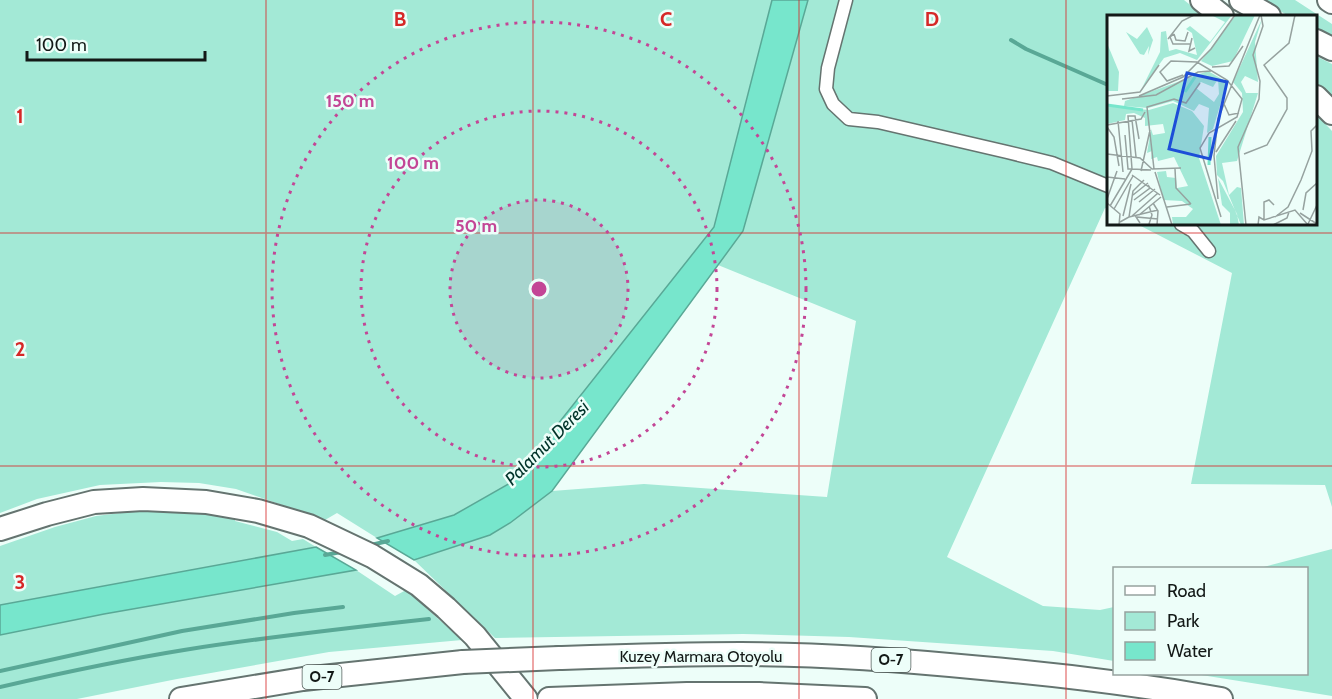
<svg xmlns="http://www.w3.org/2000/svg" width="1332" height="699" font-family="Cabin,sans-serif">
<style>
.green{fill:#a3e9d6}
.water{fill:#77e6cc;stroke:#59a896;stroke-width:1.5}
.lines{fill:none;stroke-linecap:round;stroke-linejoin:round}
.stream{stroke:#59a896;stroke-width:4}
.street-casing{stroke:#657470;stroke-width:15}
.highway-casing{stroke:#657470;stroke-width:26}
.street{stroke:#fff;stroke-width:12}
.highway{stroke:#fff;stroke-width:22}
.highway-bridge-casing{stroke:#657470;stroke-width:26;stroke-linecap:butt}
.highway-bridge{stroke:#fff;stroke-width:22}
.grid{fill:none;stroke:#d62828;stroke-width:1.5;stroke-opacity:0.55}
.ring{fill:none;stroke:#c34696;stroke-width:3;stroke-dasharray:3 6}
.labels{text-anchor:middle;stroke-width:5;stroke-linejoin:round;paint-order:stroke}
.shield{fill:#edfef9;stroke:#545e5b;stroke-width:1.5}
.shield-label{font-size:15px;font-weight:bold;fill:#131917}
.street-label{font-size:16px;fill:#131917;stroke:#edfef9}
.water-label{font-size:18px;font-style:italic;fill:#003329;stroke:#edfef9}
.inset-river{fill:none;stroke:#77e6cc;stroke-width:3}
.inset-road{fill:none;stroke:#96a29f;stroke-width:1.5}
.view{fill:#1d4ed8;fill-opacity:0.15;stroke:#1d4ed8;stroke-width:3}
.inset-edge{fill:none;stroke:#131917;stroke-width:3}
.grid-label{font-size:20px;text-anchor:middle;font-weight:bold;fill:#d62828;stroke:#edfef9;stroke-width:5;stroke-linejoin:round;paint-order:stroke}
.centre{fill:#c34696;stroke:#edfef9;stroke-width:3}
.ring-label{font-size:18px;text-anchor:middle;font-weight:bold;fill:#c34696;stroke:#edfef9;stroke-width:5;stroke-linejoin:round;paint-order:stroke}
</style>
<rect width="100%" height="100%" fill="#edfef9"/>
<path class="green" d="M0,0h772l-58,227 -202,255 -58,33 -77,23 -40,-25 -12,7 -89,-31 -37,-6 -38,-1 -61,3 -63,14 -37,14z
M808,0h376l20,16h-96v193l-3,-1 -158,349 96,49 57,4 14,-3v54l-61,-10 -204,-14 -106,-3 -248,4 -81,-78 76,-25 20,-12 42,-32 92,-7 183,13 29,-176 -138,-56 25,-34z
M1260,0h35l37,24v16l-16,-9v-15h-27z
M1316,56l16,8v34l-16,-15z
M1316,114l16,17v376l-7,-22 -134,-1 41,-211 -95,-49h179z
M137,511h51l47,6v4l42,11 15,9 11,-2 13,8 -316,58v-59l55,-19 41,-11z
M1332,549v147l-137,-22h111v-106h-46z
M356,570l39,26 11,-6 56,50 -133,12 -152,27 -100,20h-77v-64l104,-21z"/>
<path class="water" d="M772,0h36l-65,231 -191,260 -42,32 -20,12 -76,25 -37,-22 77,-23 58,-33 202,-255z
M316,547l40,23 -252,44 -104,21v-30z"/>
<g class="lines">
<path class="stream" d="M1011,40l15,9 82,36
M371,545l17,-4
M325,555l16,-3
M0,671l182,-40 112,-18 49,-6
M0,687c61,-14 122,-27 184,-37 81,-13 163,-22 245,-31"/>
<g class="street-casing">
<path id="street" d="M846,0l-18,68 -2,21 7,15 16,15 29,3 129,30 45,11 56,23
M1181,224l12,7 16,20"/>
</g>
<g class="highway-casing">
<path id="highway" d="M1202,0l20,16
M1241,0l28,16
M1329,0l3,2
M1316,41l16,8
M1316,97l16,16
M0,529l47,-15 47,-12 49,-3 63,3 52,9 51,15 63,30 47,29 27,23 29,28 51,63
M559,658c61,-2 121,-4 182,-4 80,0 161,6 241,14 80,7 160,17 239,31
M181,699l122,-20 160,-17
M549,699l138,-5h72l106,5"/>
</g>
<use href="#street" class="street"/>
<use href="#highway" class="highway"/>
<g class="highway-bridge-casing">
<path id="highway-bridge" d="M463,662l96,-4"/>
</g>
<use href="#highway-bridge" class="highway-bridge"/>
</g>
<path class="grid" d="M266,0v699M533,0v699M799,0v699M1066,0v699M0,233h1332M0,466h1332"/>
<circle cx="539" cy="289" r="89" fill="#c34696" fill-opacity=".12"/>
<g class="ring">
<circle cx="539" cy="289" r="89"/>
<circle cx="539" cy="289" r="178"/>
<circle cx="539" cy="289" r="267"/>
</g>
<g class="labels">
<g class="shield">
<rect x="871.5" y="648" width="39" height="24" rx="4.5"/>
<rect x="302.5" y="665" width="39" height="24" rx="4.5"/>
</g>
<g class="shield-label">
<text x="891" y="665">O-7</text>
<text x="322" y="682">O-7</text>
</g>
<g class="street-label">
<text x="701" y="662">Kuzey Marmara Otoyolu</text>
</g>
<g class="water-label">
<text transform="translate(547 443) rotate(-45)" y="6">Palamut Deresi</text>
</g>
</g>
<g transform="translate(1107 15)">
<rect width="210" height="210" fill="#edfef9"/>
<path d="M104,0h21l-35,45 -17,-7 -16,5 -22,30 18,-36 1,-20 5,-1 3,20 7,-2 21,6 -5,-22 -6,-4 4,-3 20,16 15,-20zM129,0h19l-22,46 -21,5 -11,-5zM155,4l-7,23 3,40 -13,-6 -4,6 5,11h12l-21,68 -15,2 7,32 8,-8 4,1 3,37h-3l-18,-44 -6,-6 -1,-19 27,-44 -1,-19 -9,-11zM40,12l6,13 -5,15 1,-9 -5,9 -4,-1 -14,-22 11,7zM0,28l12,29 -1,19h-11zM101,56l19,11 -14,47 -6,4 2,-25 -10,-4 -5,7 -21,-10 -25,7 -24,-2 1,-5zM111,64l1,15 -5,8 -18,-14 5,-6 12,5zM66,88l19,8 12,15 -5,32 22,67h-48l-1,-8h14l7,-8 -11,-8 -19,-1 -6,-28 9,-1 1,6 9,1 1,10 11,-2 -14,-29 -16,4 -1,-4 -6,2 1,-8 -5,2 4,-24 2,6 12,-2 -2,-9 -18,2v-8l-11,-5 -8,1 -1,6 -18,4v-18l42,4zM111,163l19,36 2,11h-9v-12l-8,-8z" fill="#a3e9d6" fill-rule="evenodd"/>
<path class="inset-river" d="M78,77l10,-15M0,90l36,5M102,150l1,-28"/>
<path class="inset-road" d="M67,19l-4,3 3,7h18M67,19l2,6 9,1 3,-9M85,23l-3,13 6,-3M61,24l14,-18 12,-6M105,52l17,-1 14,-20M76,60l-16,6 -7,-9 11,-11 26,1 30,18 15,19 -5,18 -28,16 -9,15 21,69M0,81l33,-4 19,-27M32,81l44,-19 28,-28 24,-34M15,84l34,-4 42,-23 13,-1M117,89l5,11 10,-2M25,105l4,37M11,106l5,51M0,110l34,-6 4,-7M0,112l7,10 5,29M18,120l3,34h4M109,137l20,-31M0,139l33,4 12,11 29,-1M137,139l23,-9 20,-36v-11l-23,-33 25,-22 6,-28M25,154l-4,-53h7l4,23M25,154l19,1M47,154l-7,-62 27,-8 12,4 14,-20M68,154l1,19 15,16M34,156l9,-41M48,157l17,53M25,160l28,20M0,162l18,2M26,180l15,-12M0,184l10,-28M111,184l-4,-43 4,-37 42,-104M27,185l16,-12 -2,-3M32,187l16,-13M0,188l13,11 -1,11M46,188l5,8 -1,14M3,191l22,-37M42,191l3,9 -3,9M60,192l24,-3M7,194l19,-33M196,195l3,-17 11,-10M193,198l17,11M32,200l22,-18M16,201l8,-32M25,201l26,-23M22,202l29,-7M168,202l13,-10 13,-27 11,-29 -1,-20 6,-6M157,205v-18l5,-2 5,5M13,207l9,-5 4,-26 11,-11M33,208l-4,-6 22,2M201,209l9,-19M139,210l-8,-78 21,-48 1,-18 -7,-26 10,-29 -2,-11M151,210l1,-8 5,3 31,-10 13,15M166,210l14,-7 2,-6"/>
<path class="view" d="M80,58l40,9 -17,77 -41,-10z"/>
<rect width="210" height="210" class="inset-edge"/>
</g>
<g class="grid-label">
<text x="400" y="26">B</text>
<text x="666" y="26">C</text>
<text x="932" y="26">D</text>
<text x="20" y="123">1</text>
<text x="20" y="356">2</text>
<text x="20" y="589">3</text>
</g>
<circle cx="539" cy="289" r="9" class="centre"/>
<g class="ring-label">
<text x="350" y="107">150 m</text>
<text x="413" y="169">100 m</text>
<text x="476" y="232">50 m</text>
</g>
<rect x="1113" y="567" width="195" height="108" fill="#edfef9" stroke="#96a29f" stroke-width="1.5"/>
<rect x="1125" y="586" width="30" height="9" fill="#ffffff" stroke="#96a29f" stroke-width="1.5"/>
<text x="1167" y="597" font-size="18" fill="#131917">Road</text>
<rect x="1125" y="612" width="30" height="18" fill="#a3e9d6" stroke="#96a29f" stroke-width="1.5"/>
<text x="1167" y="627" font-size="18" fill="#131917">Park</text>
<rect x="1125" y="642" width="30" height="18" fill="#77e6cc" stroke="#96a29f" stroke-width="1.5"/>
<text x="1167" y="657" font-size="18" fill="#131917">Water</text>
<path d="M27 51v9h178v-9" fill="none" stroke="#131917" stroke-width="3"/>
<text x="36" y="51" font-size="18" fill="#131917" stroke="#edfef9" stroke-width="4.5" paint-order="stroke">100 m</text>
</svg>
